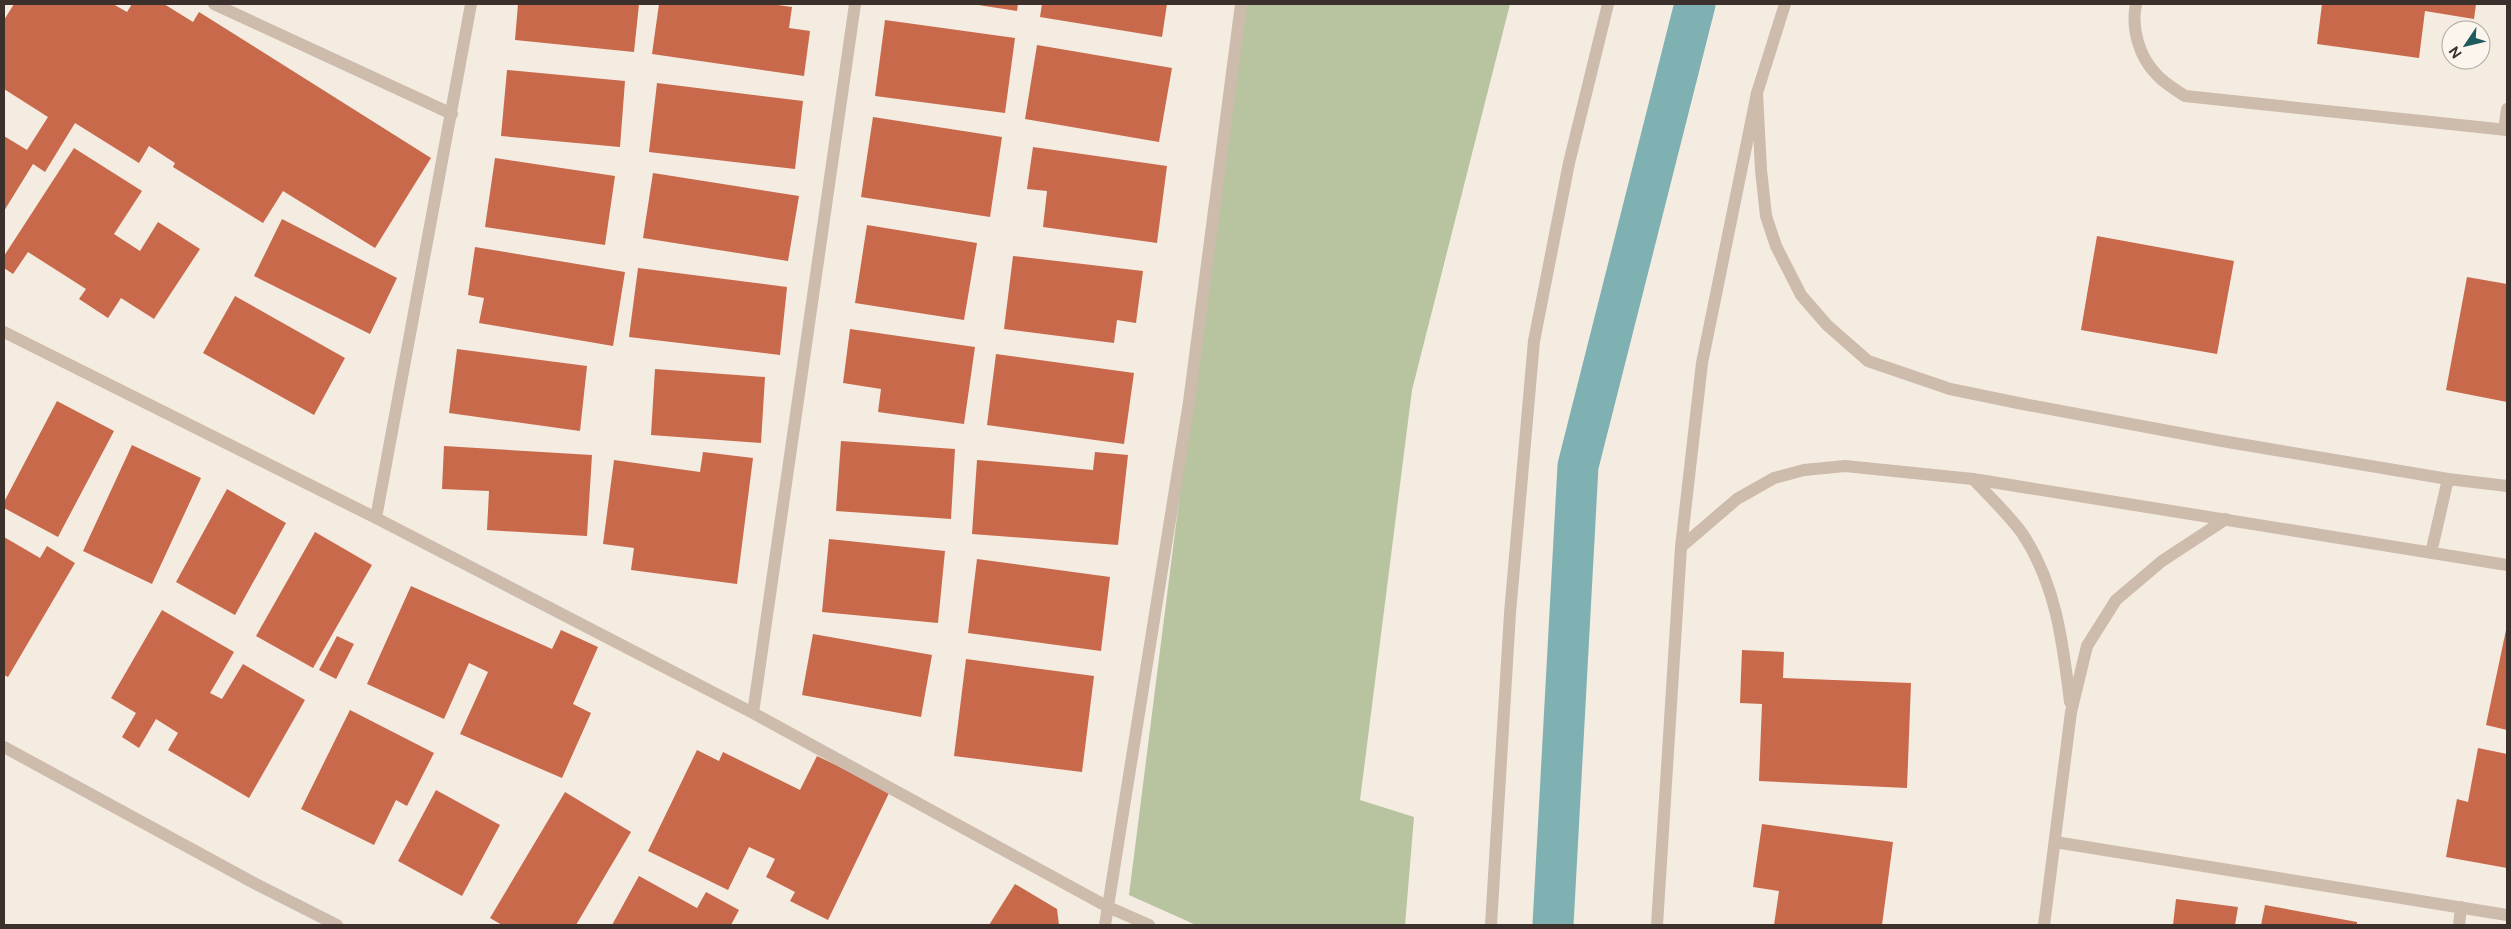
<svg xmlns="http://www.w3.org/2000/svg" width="2511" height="929" font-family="'Public Sans',sans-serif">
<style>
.green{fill:#b8c4a0}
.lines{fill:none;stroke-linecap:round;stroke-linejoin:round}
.canal{stroke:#7fb0b2;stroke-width:41}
.building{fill:#c8694b}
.minor{stroke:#cdbbac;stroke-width:12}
.tertiary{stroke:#cdbbac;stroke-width:12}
</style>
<rect width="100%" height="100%" fill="#f4ebe1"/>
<path class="green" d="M1242,4h268l-98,386 -52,410 54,17 -9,108h-209l-67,-30z"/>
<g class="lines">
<path class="canal" d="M1553,925l25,-459 117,-462"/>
</g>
<path class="building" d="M14,4h99l14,8 5,-8h32l29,18 6,-10 232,146 -56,90 -92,-57 -20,32 -90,-56 2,-4 -26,-17 -10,17 -64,-40 -30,49 -12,-8 -29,47v-75l23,14 21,-33 -44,-28v-69z
M518,4h121l-5,48 -119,-12z
M659,4h112l21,3 -3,21 21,3 -6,45 -152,-22z
M972,4h46l-1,7z
M1042,4h125l-5,33 -122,-20z
M2322,4h154l-2,15 -49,-8 -6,47 -102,-14z
M885,20l130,18 -10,75 -130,-17z
M1037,45l135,23 -13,74 -134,-23z
M507,70l118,11 -5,66 -119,-11z
M657,83l146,18 -8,68 -146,-17z
M873,117l129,20 -12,80 -129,-20z
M1033,147l134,19 -10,77 -114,-16 4,-36 -20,-2z
M74,148l68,43 -28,43 26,17 18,-29 42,27 -46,70 -33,-21 -13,20 -29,-19 7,-10 -58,-37 -15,22 -9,-6v-12z
M495,158l120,18 -10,69 -120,-18z
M653,173l146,23 -11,65 -145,-23z
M282,219l115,59 -27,56 -116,-58z
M867,225l110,18 -13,77 -109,-17z
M2097,236l137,25 -17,93 -136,-24z
M475,247l150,25 -12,74 -134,-23 5,-25 -16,-3z
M1013,256l130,15 -7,52 -19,-3 -3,23 -110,-14z
M638,268l149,19 -7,68 -151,-18z
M2467,277l40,7v118l-61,-12z
M235,296l110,62 -31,57 -111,-62z
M850,329l125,18 -11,77 -86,-12 3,-23 -38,-6z
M457,349l130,17 -7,65 -131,-18z
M996,354l138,19 -10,71 -137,-19z
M655,369l110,8 -4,66 -110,-8z
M57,401l57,30 -56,106 -54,-29v-6z
M841,441l114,8 -4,70 -115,-8z
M132,445l69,33 -49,106 -69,-33z
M444,446l148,9 -5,81 -100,-6 2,-39 -47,-2z
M703,452l50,6 -16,126 -106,-14 3,-22 -31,-4 11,-84 86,12z
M1095,452l33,3 -10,90 -146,-11 5,-74 116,10z
M227,489l59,34 -51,92 -59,-33z
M315,532l57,33 -59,103 -57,-32z
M4,537l36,21 7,-12 28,17 -67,114 -4,-2z
M829,539l116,12 -7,72 -116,-11z
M977,559l133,18 -9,74 -133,-18z
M411,586l141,63 9,-19 37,17 -25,57 18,9 -29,65 -102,-44 28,-62 -19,-9 -25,56 -77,-35z
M162,610l72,42 -24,41 12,6 21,-35 62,36 -56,98 -81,-48 10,-17 -22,-14 -17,29 -17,-11 14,-24 -25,-15z
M2506,630h1v100l-21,-5z
M813,634l119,21 -11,62 -119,-22z
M337,636l17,8 -18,35 -17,-9z
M1742,650l42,2 -1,26 128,5 -4,105 -148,-7 3,-77 -22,-1z
M966,659l128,17 -12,96 -128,-16z
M350,710l84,43 -27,53 -11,-6 -22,45 -73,-36z
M2478,748l29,6v114l-61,-11 11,-58 11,3z
M697,750l22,11 4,-9 77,38 17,-34 73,35 -62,129 -38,-19 5,-9 -29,-15 9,-18 -26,-12 -21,43 -80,-39z
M436,790l64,35 -38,71 -64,-35z
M565,792l66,40 -55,93h-74l-12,-7z
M1762,824l131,18 -11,83h-108l5,-34 -26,-4z
M639,876l58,32 9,-16 33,18 -8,15h-119z
M1015,884l42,25 2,16h-70z
M2176,899l62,8 -3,18h-62z
M2265,905l92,17v3h-96z"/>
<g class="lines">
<path class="minor" d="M214,4l238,110
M2136,4c-5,24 3,53 21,71 7,8 19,15 28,21l322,34
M2504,130l3,-21
M4,332l372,186 377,195 355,194 41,18
M1973,479c16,17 35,35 49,54 34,51 41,110 48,169
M376,518l95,-514
M753,713l102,-709
M4,747l250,136 83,42
M2055,842l452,73
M1105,925l84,-523 52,-398
M2044,925l27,-213 16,-66 29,-46 46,-39 64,-42
M2459,925l2,-18"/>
<path class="tertiary" d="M1757,93l4,77 5,46 10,30 25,49 26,30 41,36 82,28 73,15 199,37 226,38 59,7
M1681,547l56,-48 37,-21 30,-8 41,-4 128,13 534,86
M2431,553l17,-74
M1491,925l19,-312 24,-272 35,-178 39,-159
M1657,925l24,-378 21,-184 55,-270 28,-89"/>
</g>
<rect width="2511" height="929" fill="none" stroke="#3b302b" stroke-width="10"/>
<g transform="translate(2466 45) rotate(235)"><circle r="24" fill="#fbf5ee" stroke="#aea6a0"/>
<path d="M0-4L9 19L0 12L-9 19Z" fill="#1f5a5e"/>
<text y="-8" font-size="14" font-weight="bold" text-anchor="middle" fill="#3b302b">N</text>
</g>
</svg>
